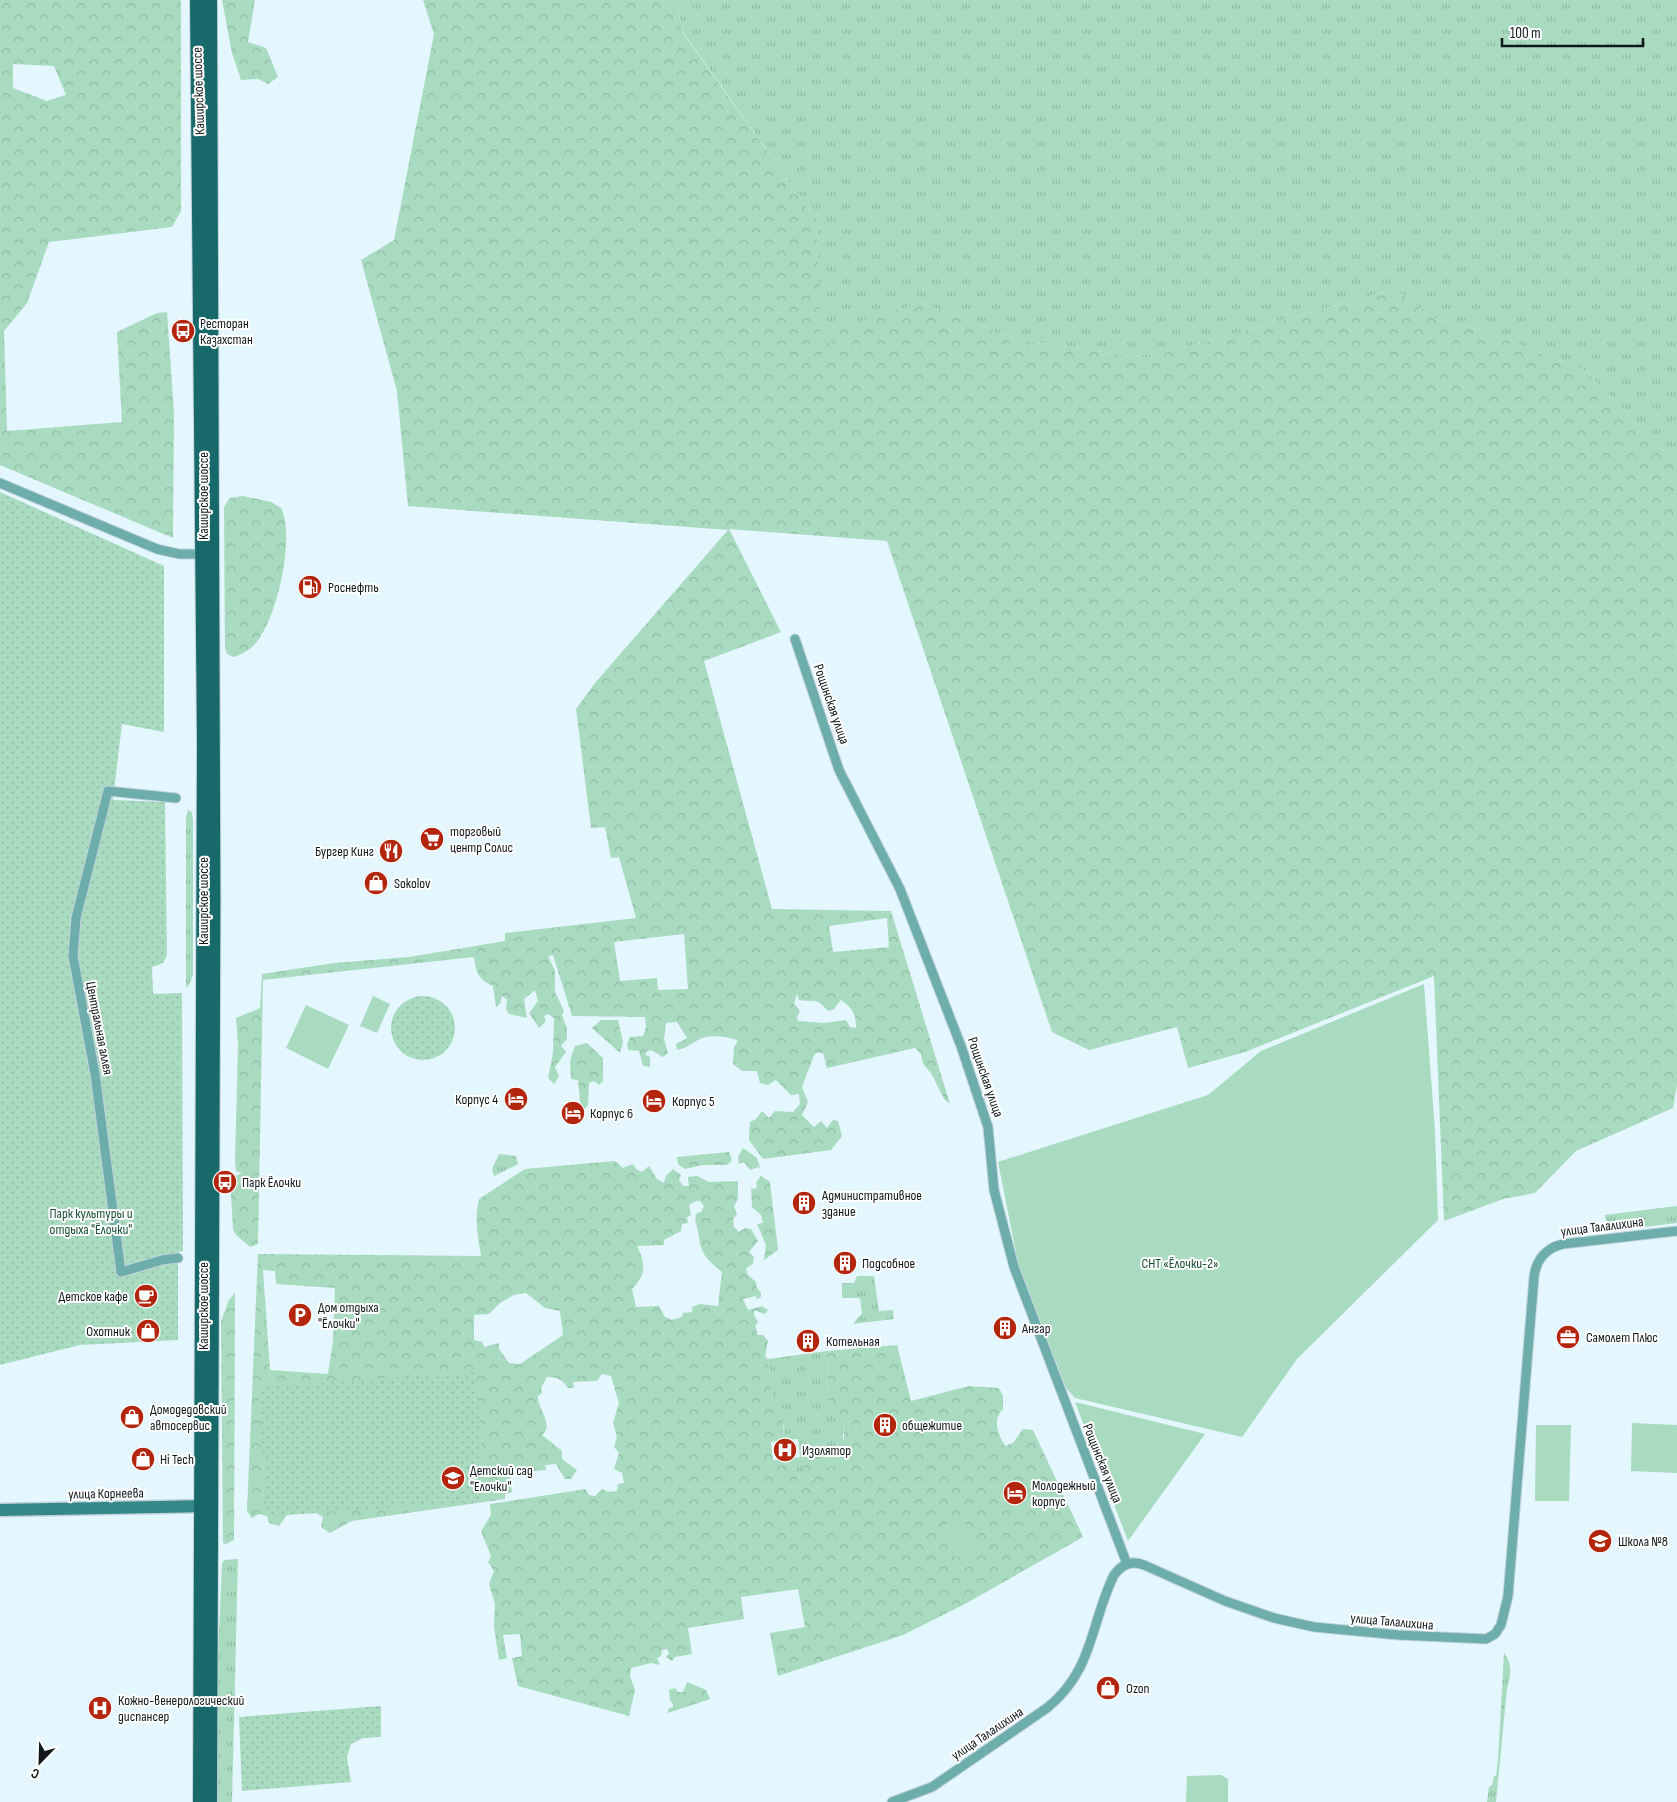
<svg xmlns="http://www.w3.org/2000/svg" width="1677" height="1802" font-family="'Sofia Sans Condensed',sans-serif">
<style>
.grass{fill:url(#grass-tufts)}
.forest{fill:url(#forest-crowns);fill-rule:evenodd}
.park{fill:url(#park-dots)}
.garden{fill:#a8dbbf}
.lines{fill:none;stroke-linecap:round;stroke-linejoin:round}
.street-casing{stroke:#c2d2da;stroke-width:11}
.secondary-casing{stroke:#c2d2da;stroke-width:15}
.primary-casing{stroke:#c2d2da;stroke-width:16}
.street{stroke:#6daeac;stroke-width:9}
.secondary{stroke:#348887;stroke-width:12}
.primary{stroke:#176a69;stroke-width:14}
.labels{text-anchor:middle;stroke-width:4;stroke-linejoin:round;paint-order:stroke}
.street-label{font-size:14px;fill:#10181b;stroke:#fff}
.poi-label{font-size:14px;fill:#10181b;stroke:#fff;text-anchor:start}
.park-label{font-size:14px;fill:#184e36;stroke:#fff}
</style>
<defs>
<pattern id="grass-tufts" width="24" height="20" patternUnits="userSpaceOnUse" patternTransform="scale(1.25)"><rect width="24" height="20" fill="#a8dbbf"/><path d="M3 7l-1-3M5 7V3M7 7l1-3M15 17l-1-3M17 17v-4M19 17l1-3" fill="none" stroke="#90bba4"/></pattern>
<pattern id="forest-crowns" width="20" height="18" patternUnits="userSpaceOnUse" patternTransform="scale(1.25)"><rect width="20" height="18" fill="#a8dbbf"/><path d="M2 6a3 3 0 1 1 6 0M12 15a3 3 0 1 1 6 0" fill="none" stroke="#90bba4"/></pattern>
<pattern id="park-dots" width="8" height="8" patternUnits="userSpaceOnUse" patternTransform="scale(1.25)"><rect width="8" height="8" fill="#a8dbbf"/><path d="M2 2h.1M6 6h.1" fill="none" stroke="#90bba4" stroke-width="1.8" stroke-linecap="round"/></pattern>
</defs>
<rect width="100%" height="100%" fill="#e4f6fe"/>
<path class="grass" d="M676,0h1001v466l-91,-95 -97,-39 -55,-13 -39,-30 -248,69 -128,-18 -98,-37 -100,56 -4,-138 -134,-189z
M188,810l4,2 1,9v154l-5,12 -2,-1v-169z
M499,1154l17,2 2,8 -24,12 -2,-7z
M1677,1206v17l-65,8 -5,-4 -2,-12z
M857,1276h17l5,35 14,-1 1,9 -41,5 9,-11 -2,-15h-18v-15h12z
M827,1351l1,53 16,15 -2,41 -9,7 -29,3 16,19 -8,1c-14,-8 -16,-22 -28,-31l16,-2 -2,-18 -14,1v-14l-11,-21 -5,-46z
M238,1559l-6,243h-15l1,-146 4,-92 2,-4z
M1504,1653c9,12 7,22 3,35l-11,114h-9l2,-15 3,-2 2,-9h2l2,-17z"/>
<path class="forest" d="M0,0h181v211l-9,16 -123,15 -22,61 -23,28 3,100 115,-9 -5,-90 40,-19 10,-1 7,101 -1,125 -173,-73zM13,64l41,2 12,29 -19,6 -34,-13z
M222,0h33l-7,42 18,6 12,29 -10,7 -10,-5 -17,1 -9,-27z
M423,0h253l7,33 134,188 5,137 18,-32 81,-23 98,37 128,18 248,-69 39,30 55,13 97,39 91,95v618l-4,24 -97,43 -41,42 -32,6 -59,22 -10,-245 -189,76 -57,16 -11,-41 -88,23 -37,-18 -165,-491 -158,-12 52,103 -77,29 68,248 119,2 59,193 -6,-5 -13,-26 -8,-9 -2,-10 -6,-6 -88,20 -4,-15h-8l-13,34 6,15 -6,13 12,12 7,-6 6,7 6,-8 5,1 4,15 -11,14 -68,9 -14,-19 1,-18 6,-3 6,-8 7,7 6,-7 18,1 7,-8 -1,-10 -8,1 -15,-15 -8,5 -8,-2 -3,-12h-15l-9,-7 1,-17 4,-6c-6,-4 -24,-6 -32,-4 -10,2 -17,11 -29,13l-1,-6 11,-6 -10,-16 -11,1 -2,16 4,14 -5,4 -12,-7 -5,2v3l4,2v10l-7,-1 -4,-15 -11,-1 -1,-5 3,-8 13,-1 3,-9 -1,-10 -73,-1 -19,-61 -5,1 7,15v21l9,19 -2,4 5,14v10l-6,7 5,6 -11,15 4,9 -5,8 -6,-6 5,-26 1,-34 -6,-4 -4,2 2,5 -7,7 -10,-15 9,-12 -3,-11 -11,9 3,19 -18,-4 -3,-5 1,-10 -5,-3 -2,8 -4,3 -3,-21c-15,-7 -17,-14 -19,-29l-211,23 -5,264 -8,3 -14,-12 -3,-6 -3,-51 12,-5 -6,-2 -1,-11 3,-115 -2,-27 24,-10 2,-34 72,-11 75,-6 96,-16v-8l131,-15 -17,-61 -8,1 -6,-31 -14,1 -15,-119 19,-26 133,-153 -320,-24 -11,-115 -36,-131 33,-20 40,-206zM887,918l2,29 -56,5 -4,-26zM684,934l4,55 -30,1 -1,-12 -37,3 -6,-39zM797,994l2,6c17,3 15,-4 29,11l5,-1 8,-10c12,8 15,15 15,28l-6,-1 -4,-7 -22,3 -26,-2 -1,-4 3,-6 -6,-7z
M243,496l28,6 10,6c15,29 -5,119 -30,140 -5,4 -12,7 -17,9l-7,-3 -2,-6 -1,-141 6,-9z
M601,1020h17l5,22 -3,11 -28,-25z
M587,1043l16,15v23l-4,4 -5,-4 -5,2 -1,23 -7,5 -3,-31 -7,-1 -1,-18 5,-15z
M743,1148l14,10 4,12 -2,-3 -9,3 -6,-8 -5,2 -1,-7z
M729,1152l3,8 -5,5h-25l-17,4 -7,-5 -1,-7z
M615,1161l8,7 10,-4 3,5 6,3 7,-6 8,13 7,4 2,-7 7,-7 8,6 -2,5 4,6h6l-1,-9 9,-1 12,6 29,-1v18l-4,7 3,8 -4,5 1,8 5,5 6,-4 6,1 7,12 -9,11 5,5 -1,7 -7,4 1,6 9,8 1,6 4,5v4l-4,2 -1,-3 -13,3 5,11 14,-4 6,4 -3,4 -11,-4v5l4,7 -3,4 3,9h5l5,6 -3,15 3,3 5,45c11,8 11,25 11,36l-13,2 2,18 11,-1c12,9 14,23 28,31l7,-2 -15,-18 -2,-8 3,-5 8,1 7,9h13l9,-7 -5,-14 7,-7v-20l-9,-1 -7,-14 -1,-53 70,-6 14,56 58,-15 30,2 4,8v13c-11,11 -5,25 2,37l8,-3 10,-14 10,1 50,107 -118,67 -62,31 -125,41 -8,-43 35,-6 -7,-38 -57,8 3,22 -56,9 4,26 -17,3 -3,4 -6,-4 3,-4 -2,-4 -5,1 -1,6 -4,2 3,7 -9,-2 -20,5 -1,8 5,14 -6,26 -111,-30 -6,-28 10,-2 -2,-22 -17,1 4,23 -8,2 -5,-33 1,-23 -6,-20 5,-13 -6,-9 3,-6 -10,-25 10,-16 -1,-11 96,-15 3,6 6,1 7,-7 6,3 9,-1 1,-7 6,-1 -2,-10 -8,-4 5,-16 -5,-6 3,-10 -4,-14 6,-20 -8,-27 -9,-2 -5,7 -24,1 1,6h-6c-5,-8 -11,-11 -21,-11l-6,11 1,5 -4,3c-1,13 17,29 4,39l20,16v8l15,11 -6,9h-6l-9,-15 -11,1 1,5 -36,4 2,18 -7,2v5l-153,22 -22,12 -9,-6 2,-10 -7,-4 -29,2 -8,11 -10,-3 -2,-7 -8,-2 -7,4 -5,-7 11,-257 223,2c-3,-20 -7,-36 -2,-57l46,-30zM696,1201h4l4,5 -3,6 -4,1c-4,8 0,11 1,19 3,22 7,26 24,40l-4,34 -18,-2 -8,3v5l-9,1 -1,4 -10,3 -7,-3 -6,-11 -23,1 -4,-18c14,-15 14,-24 5,-43l27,-1v-5l17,-9 1,-7 6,-1 -1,-6 4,-2 -2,-10zM263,1270l12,1 1,13 59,4 -2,53 -5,33 -58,-4zM526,1293l19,15 15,3 3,24 -43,29 -11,-1 -10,-14v-6l-15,4 -2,-5 -8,-2v-25l15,-1 11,-11 14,-8z
M761,1176l9,6 8,68 -14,10 2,-15 -9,-21 6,-1 -2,-8 -9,-8 -1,-18 6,-1 -1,-6z
M235,1293l-1,247 -8,4 -3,-1 -2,-222 8,-21z
M687,1682l19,8 4,9 -42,14v-4l5,-2v-3l-3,-4 -1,-10 6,-2 3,4h5z"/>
<path class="park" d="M0,492l164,74v166l-42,-8 -9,76 52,2 2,153 -4,8 -11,4 1,27 29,-1 1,258 -5,1v88l-98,5 -80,20z
M391 1028a32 32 0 1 1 64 0a32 32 0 1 1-64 0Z
M476,1372l9,129 -218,15 -9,-129z
M381,1706v31l-18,1 -12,6 -4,13 4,25 -109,9 -3,-74z"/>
<path class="garden" d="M1424,984l11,147 3,89 -141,139 -55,78 -167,-39 -9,-10 -48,-125 -20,-101 210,-67 53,-44z
M373,996l17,8 -13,29 -17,-7z
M306,1005l43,20 -21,44 -42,-21z
M1075,1402l130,32 -77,107z
M1632,1423l45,2v48l-46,-2z
M1536,1425h35l-2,76h-34z
M963,1517l14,32 -21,9 -14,-32z
M1221,1775l7,4v23h-42l1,-26z"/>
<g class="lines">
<g class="street-casing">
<path id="street" d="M0,483l157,66 22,5h27
M795,639l44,131 61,119 61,157 27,81 6,63 20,77 113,297
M176,798l-68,-7 -32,127 -3,38 22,118 26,198 41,-12 16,-2
M892,1802l40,-15 115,-79c47,-38 43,-84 67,-133 8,-11 18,-15 30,-10l81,36 49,17 40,9 84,8 88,4 9,-5 6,-9 7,-29 26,-319c2,-17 12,-29 29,-33l114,-13"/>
</g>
<g class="secondary-casing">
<path id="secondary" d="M0,1510l210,-4"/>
</g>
<g class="primary-casing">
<path id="primary" d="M197,0l7,742 -4,1060
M210,0c5,601 4,1201 0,1802"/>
</g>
<use href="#street" class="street"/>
<use href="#secondary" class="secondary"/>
<use href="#primary" class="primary"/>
</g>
<defs>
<g id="bus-disc" transform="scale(1.25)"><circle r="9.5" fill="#b3260d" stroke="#fff"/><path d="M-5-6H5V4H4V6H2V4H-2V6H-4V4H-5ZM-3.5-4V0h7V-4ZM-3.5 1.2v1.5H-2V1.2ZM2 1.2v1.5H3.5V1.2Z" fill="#fff"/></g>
<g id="fuel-disc" transform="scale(1.25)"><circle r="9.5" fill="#b3260d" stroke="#fff"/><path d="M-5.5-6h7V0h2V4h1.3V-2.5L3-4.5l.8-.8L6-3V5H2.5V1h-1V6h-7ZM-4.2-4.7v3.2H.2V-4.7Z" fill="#fff"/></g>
<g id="supermarket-disc" transform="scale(1.25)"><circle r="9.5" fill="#b3260d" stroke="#fff"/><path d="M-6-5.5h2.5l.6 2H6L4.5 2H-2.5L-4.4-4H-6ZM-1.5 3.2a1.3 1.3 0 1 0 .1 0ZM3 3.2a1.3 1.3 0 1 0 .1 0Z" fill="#fff"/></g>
<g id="restaurant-disc" transform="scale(1.25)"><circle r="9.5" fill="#b3260d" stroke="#fff"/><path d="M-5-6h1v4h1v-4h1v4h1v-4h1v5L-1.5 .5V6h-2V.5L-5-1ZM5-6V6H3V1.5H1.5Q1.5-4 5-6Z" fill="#fff"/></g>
<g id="shop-disc" transform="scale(1.25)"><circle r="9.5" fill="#b3260d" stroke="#fff"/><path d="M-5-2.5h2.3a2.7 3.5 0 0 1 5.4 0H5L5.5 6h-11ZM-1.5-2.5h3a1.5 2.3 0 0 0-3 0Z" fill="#fff"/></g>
<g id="hotel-disc" transform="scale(1.25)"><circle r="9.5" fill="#b3260d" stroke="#fff"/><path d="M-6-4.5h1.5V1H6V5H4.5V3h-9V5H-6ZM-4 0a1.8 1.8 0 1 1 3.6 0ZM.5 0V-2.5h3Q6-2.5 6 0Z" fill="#fff"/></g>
<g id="building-disc" transform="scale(1.25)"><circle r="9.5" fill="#b3260d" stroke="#fff"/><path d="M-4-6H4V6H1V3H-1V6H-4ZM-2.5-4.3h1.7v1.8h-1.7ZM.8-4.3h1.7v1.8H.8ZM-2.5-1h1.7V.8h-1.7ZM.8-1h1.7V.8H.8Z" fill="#fff"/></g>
<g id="cafe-disc" transform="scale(1.25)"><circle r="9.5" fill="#b3260d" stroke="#fff"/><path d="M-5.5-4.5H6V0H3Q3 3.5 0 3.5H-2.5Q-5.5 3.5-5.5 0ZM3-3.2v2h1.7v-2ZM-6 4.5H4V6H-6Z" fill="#fff"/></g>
<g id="parking-disc" transform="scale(1.25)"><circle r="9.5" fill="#b3260d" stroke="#fff"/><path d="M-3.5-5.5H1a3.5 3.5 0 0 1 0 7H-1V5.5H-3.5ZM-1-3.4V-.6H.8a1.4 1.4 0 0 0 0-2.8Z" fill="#fff"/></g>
<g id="office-disc" transform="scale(1.25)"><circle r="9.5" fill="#b3260d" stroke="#fff"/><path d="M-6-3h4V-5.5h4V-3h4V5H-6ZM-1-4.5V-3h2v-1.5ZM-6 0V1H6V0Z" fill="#fff"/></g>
<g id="hospital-disc" transform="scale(1.25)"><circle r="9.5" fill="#b3260d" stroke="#fff"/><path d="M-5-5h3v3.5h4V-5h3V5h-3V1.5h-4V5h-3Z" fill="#fff"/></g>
<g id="school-disc" transform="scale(1.25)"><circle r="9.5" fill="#b3260d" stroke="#fff"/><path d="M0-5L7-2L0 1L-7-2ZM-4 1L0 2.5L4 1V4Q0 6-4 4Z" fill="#fff"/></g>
</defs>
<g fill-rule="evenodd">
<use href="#bus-disc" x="183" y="331"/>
<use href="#fuel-disc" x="310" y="587"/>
<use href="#supermarket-disc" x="432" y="839"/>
<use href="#restaurant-disc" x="391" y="851"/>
<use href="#shop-disc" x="376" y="883"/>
<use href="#hotel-disc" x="516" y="1099"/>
<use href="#hotel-disc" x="654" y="1101"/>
<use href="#hotel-disc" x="573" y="1113"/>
<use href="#bus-disc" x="225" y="1182"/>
<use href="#building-disc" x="804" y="1203"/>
<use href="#building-disc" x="845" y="1263"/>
<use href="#cafe-disc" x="146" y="1296"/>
<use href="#parking-disc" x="300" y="1315"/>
<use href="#building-disc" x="1005" y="1328"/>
<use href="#shop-disc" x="148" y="1331"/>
<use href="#office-disc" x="1568" y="1337"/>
<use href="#building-disc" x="808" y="1341"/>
<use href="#shop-disc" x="132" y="1417"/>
<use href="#building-disc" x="885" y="1425"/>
<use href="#hospital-disc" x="785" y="1450"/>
<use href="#shop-disc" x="143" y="1459"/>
<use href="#school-disc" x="453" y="1478"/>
<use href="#hotel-disc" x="1015" y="1493"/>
<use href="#school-disc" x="1600" y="1541"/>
<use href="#shop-disc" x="1108" y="1688"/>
<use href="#hospital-disc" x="100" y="1708"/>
</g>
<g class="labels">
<g class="street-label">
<text transform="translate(198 91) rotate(-92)" y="5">Каширское шоссе</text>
<text transform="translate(203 496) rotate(-90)" y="5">Каширское шоссе</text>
<text transform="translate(832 704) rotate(71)" y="5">Рощинская улица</text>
<text transform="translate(203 901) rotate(-90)" y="5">Каширское шоссе</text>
<text transform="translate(100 1028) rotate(79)" y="5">Центральная аллея</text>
<text transform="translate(986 1077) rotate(71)" y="5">Рощинская улица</text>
<text transform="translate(1602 1226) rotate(-7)" y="5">улица Талалихина</text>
<text transform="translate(203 1306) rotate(-90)" y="5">Каширское шоссе</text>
<text transform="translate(1103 1463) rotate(68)" y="5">Рощинская улица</text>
<text transform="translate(106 1493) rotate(-1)" y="5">улица Корнеева</text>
<text transform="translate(1392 1621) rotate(5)" y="5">улица Талалихина</text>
<text transform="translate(987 1733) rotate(-34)" y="5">улица Талалихина</text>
</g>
<g class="poi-label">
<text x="200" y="328">Ресторан<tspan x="200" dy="16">Казахстан</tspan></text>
<text x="328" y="592">Роснефть</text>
<text x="450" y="836">торговый<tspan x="450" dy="16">центр Солис</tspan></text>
<text x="374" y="856" text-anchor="end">Бургер Кинг</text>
<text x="394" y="888">Sokolov</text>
<text x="498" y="1104" text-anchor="end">Корпус 4</text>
<text x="672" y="1106">Корпус 5</text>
<text x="590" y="1118">Корпус 6</text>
<text x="242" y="1187">Парк Ёлочки</text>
<text x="822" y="1200">Административное<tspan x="822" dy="16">здание</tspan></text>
<text x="862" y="1268">Подсобное</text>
<text x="128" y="1301" text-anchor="end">Детское кафе</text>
<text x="318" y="1312">Дом отдыха<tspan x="318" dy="16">"Ёлочки"</tspan></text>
<text x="1022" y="1333">Ангар</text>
<text x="130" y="1336" text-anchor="end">Охотник</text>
<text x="1586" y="1342">Самолет Плюс</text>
<text x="826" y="1346">Котельная</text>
<text x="150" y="1414">Домодедовский<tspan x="150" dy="16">автосервис</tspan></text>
<text x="902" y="1430">общежитие</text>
<text x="802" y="1455">Изолятор</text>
<text x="160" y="1464">Hi Tech</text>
<text x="470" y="1475">Детский сад<tspan x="470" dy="16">"Елочки"</tspan></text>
<text x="1032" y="1490">Молодежный<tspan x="1032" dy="16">корпус</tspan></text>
<text x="1618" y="1546">Школа №8</text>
<text x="1126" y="1693">Ozon</text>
<text x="118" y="1705">Кожно-венерологический<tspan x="118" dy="16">диспансер</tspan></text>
</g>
<g class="park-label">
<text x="91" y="1218">Парк культуры и<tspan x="91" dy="16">отдыха "Ёлочки"</tspan></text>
<text x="1180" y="1268">СНТ «Ёлочки-2»</text>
</g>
</g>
<g transform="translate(40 1762) rotate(203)" stroke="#ffffff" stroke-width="4" paint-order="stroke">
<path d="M0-4L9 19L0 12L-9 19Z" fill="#10181b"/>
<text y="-8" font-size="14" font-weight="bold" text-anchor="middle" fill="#10181b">С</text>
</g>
<path d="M1502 38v8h141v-8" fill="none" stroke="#10181b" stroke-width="2.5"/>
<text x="1510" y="38" font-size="15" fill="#10181b" stroke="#ffffff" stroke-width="4" paint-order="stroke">100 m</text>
</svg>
